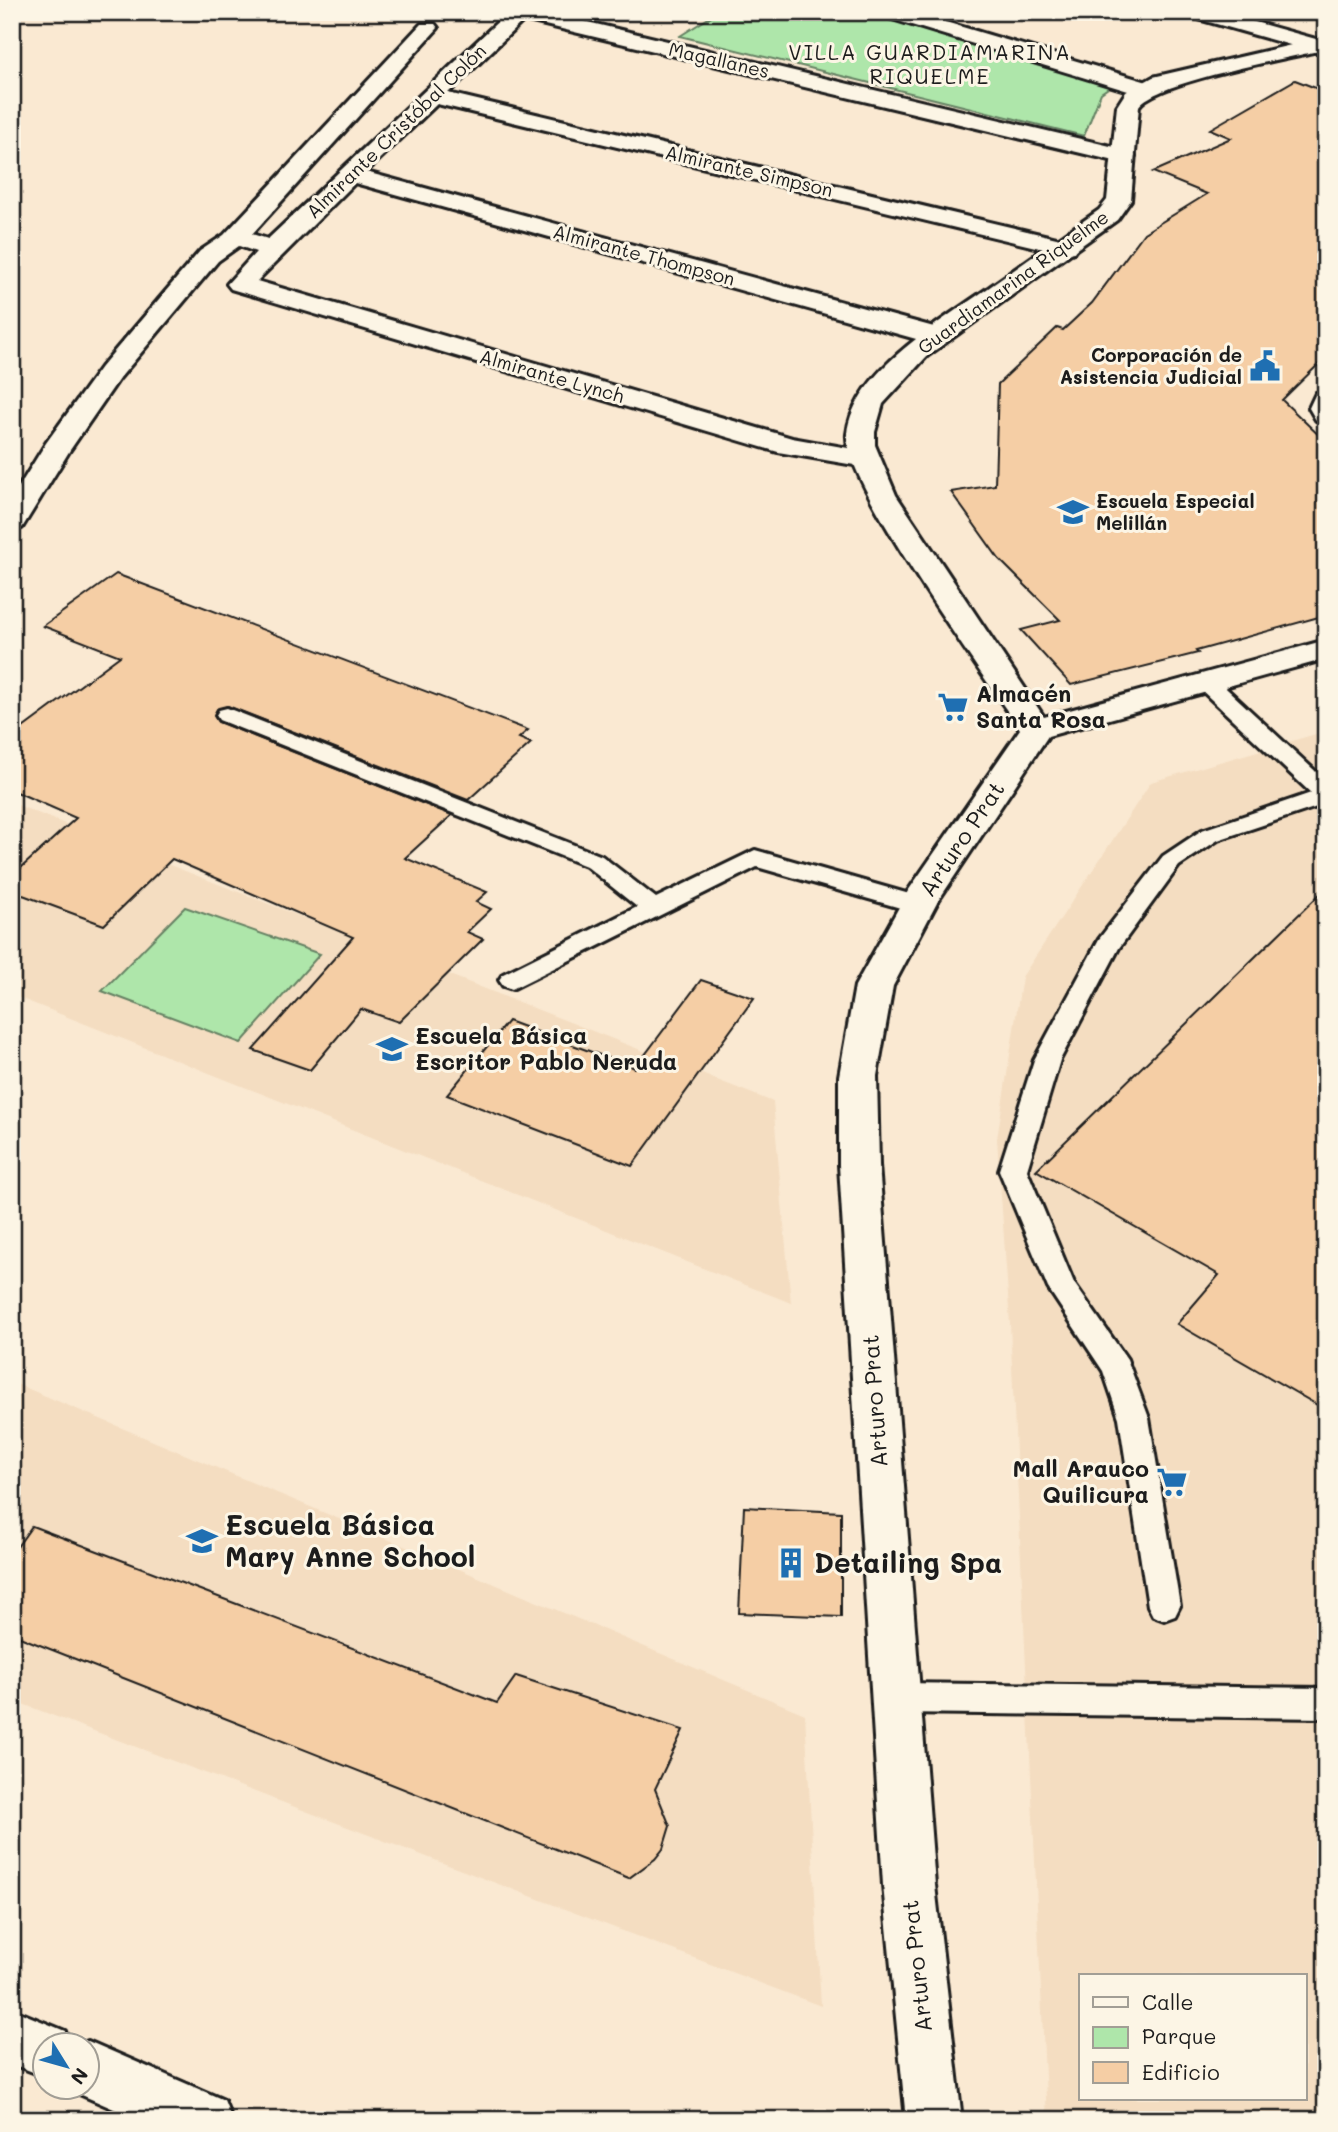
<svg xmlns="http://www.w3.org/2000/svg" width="1338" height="2132" font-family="Mali,sans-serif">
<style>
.built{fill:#f4ddc1;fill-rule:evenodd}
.green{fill:#aee6aa;stroke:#658163;stroke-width:2}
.building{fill:#f5cea5;stroke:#1c1c1c;stroke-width:2}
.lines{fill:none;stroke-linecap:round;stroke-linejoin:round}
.service-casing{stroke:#1c1c1c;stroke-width:6}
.minor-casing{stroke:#1c1c1c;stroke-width:6}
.tertiary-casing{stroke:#1c1c1c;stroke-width:6}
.service{fill:#fcf5e5;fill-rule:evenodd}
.minor{fill:#fcf5e5;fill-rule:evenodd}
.tertiary{fill:#fcf5e5;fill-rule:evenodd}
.labels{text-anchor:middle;stroke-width:6;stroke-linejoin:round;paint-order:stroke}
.far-street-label{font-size:19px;fill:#1c1c1c;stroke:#fcf5e5}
.far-poi-label{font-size:19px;font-weight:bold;fill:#1c1c1c;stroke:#fcf5e5;text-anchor:end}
.far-neighbourhood-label{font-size:21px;letter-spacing:2px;fill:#1c1c1c;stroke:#fcf5e5}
.poi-label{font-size:23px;font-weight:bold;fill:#1c1c1c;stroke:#fcf5e5;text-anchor:start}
.street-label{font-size:23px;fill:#1c1c1c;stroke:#fcf5e5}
.near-poi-label{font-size:28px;font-weight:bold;fill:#1c1c1c;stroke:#fcf5e5;text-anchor:start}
</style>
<rect width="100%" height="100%" fill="#fae9d2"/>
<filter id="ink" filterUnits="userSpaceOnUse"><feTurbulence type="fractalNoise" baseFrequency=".0143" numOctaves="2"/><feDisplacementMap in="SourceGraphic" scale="14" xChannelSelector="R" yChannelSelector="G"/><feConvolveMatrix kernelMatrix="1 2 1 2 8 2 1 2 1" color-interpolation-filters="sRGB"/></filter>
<g filter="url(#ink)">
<path class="built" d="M1326,731v1389h-279l-37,-796 -13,-185 25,-162 129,-195zM1081,1976h224v123h-224z
M12,803l761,299 18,201 -779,-308z
M12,1382l793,332 16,292 -809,-306z"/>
<path class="green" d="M718,12h147l249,72 -13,9 -17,43 -404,-100z
M185,907l135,47 -79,89 -139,-52z"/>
<path class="building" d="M1295,80l31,12v265l-44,43 44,42v173l-130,36 2,2 -127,32 -50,-55 39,-10 -61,-61 -48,-67 44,-7 3,-101 59,-56 6,2 29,-27 52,-70 63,-39 -54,-22 78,-34 -21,-9z
M116,574l412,156 -9,8 12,5 -63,57 -240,-94 -11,3 -3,7 4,6 234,93 -47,43 82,34 -11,10 15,7 -24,23 16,7 -84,83 -38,-13 -51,61 -57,-20 100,-113 -181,-78 -68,66 -92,-34v-15l64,-58 -64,-28v-54l108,-80 -77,-30z
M1326,888v522l-149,-86 42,-49 -183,-105z
M701,980l53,18 -122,168 -185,-71 61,-74 127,47z
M744,1507l97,5v105l-102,-4z
M32,1526l465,177 19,-27 167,54 -28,59 15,37 -7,23 -8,10 -26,19 -617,-244v-80z"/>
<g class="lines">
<g class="service-casing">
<path id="service" d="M1206,675l8,2 112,104v23l-108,36 -39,26 -60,82 -59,112 -33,110 47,113 53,76 22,59 31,188 -5,10 -11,4 -11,-4 -5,-10 -29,-188 -16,-47 -55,-83 -49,-118 35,-110 65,-121 64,-83 39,-26 109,-37 -113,-106 -3,-5 3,-5z
M227,708l375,148 54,42 99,-48 172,49 3,6 -3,6 -9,2 -161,-46 -245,122 -9,-3 -4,-6 4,-6 134,-67 -51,-41 -367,-146 -3,-5 3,-5z
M896,1683l430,5v30l-430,-5 -12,-4 -5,-11 5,-11z"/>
</g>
<g class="minor-casing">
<path id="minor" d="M508,12h37l578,137 8,2 4,5 -4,5 -8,2 -599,-143 -76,73 617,147 9,2 3,5 -3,5 -9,2 -628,-150 -71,68 579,158 4,6 -4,6 -9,2 -9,-2 -572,-159 -98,98 535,157 84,15 4,6 -4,6 -10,2 -88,-15 -547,-163 -4,-5 29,-32 -17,-6 -21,15 -99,118 -49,71 -48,78 -10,3v-33l34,-55 55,-76 99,-116 24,-16 197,-211h14l3,4 -186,206 16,5z
M879,12h33l242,72 3,5 -3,5h-16l-256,-78z
M1185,12h34l104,29 3,5 -3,5 -8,1 -127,-36z
M1326,391v31l-10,-2 -7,-12 7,-15z
M12,2009l53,22 6,13h-25v33l-34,-13z
M88,2041l136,59 8,20h-93l-71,-31v-3h20v-42h-8z"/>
</g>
<g class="tertiary-casing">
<path id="tertiary" d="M1326,37v12c-35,9 -170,32 -187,57l-8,94 -14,20 -190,136 -44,48 -8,28v13l21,50 148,222 282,-77v19l-278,77 -110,165 -45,85 -16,90 2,89 56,720 27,235h-56l-23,-235 -44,-720v-89l16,-90 53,-95 112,-162c-33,-48 -178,-250 -173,-295 7,-64 97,-114 144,-148 36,-25 72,-51 108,-76l8,-10 10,-94 9,-14 27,-15z"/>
</g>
<use href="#service" class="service"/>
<use href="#minor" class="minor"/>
<use href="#tertiary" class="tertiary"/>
</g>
</g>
<defs>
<g id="civic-bare" transform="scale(2.415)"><path d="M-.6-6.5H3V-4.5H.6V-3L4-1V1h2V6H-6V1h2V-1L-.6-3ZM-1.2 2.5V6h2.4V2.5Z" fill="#1f6fb2" stroke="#fcf5e5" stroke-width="2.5" paint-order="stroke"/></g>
<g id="school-bare" transform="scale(2.415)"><path d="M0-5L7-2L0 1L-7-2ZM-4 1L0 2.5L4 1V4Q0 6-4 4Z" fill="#1f6fb2" stroke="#fcf5e5" stroke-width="2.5" paint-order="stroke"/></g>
<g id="supermarket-bare" transform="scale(2.415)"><path d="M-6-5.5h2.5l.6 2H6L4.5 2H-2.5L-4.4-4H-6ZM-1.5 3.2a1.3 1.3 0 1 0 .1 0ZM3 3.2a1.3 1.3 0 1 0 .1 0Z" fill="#1f6fb2" stroke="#fcf5e5" stroke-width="2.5" paint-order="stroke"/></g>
<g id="building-bare" transform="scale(2.415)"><path d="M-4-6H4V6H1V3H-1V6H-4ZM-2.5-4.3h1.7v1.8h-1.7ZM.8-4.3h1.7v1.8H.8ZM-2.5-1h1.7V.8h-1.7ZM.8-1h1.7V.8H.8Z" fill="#1f6fb2" stroke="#fcf5e5" stroke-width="2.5" paint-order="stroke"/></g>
</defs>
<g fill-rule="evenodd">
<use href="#civic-bare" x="1265" y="366"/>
<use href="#school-bare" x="1073" y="512"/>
<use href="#supermarket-bare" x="953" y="707"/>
<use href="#school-bare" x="392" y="1049"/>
<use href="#supermarket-bare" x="1172" y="1482"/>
<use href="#school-bare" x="202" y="1541"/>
<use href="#building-bare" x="791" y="1563"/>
</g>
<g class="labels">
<g class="far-street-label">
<text transform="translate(719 60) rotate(13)" y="7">Magallanes</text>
<text transform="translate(396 131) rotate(-44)" y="7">Almirante Cristóbal Colón</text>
<text transform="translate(749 171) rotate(13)" y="7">Almirante Simpson</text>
<text transform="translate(644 255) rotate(15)" y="7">Almirante Thompson</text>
<text transform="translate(1013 282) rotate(-36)" y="7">Guardiamarina Riquelme</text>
<text transform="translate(552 376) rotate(16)" y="7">Almirante Lynch</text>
</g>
<g class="far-poi-label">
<text x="1242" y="362">Corporación de<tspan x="1242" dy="22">Asistencia Judicial</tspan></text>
<text x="1096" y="508" text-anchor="start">Escuela Especial<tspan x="1096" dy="22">Melillán</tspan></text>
</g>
<g class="far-neighbourhood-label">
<text x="930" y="60">VILLA GUARDIAMARINA<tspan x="930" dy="24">RIQUELME</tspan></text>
</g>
<g class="poi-label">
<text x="976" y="702">Almacén<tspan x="976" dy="26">Santa Rosa</tspan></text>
<text x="415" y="1044">Escuela Básica<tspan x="415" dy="26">Escritor Pablo Neruda</tspan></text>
<text x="1149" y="1477" text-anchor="end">Mall Arauco<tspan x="1149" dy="26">Quilicura</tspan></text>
</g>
<g class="street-label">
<text transform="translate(962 839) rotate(-56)" y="8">Arturo Prat</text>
<text transform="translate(875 1401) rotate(-94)" y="8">Arturo Prat</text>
<text transform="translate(917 1966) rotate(-96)" y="8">Arturo Prat</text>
</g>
<g class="near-poi-label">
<text x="225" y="1535">Escuela Básica<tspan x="225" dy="32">Mary Anne School</tspan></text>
<text x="814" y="1573">Detailing Spa</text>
</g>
</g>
<rect width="1338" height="2132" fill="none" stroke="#fcf5e5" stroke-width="42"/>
<rect x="21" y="21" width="1296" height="2090" fill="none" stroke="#1c1c1c" stroke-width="2.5" filter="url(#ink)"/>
<rect x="1079" y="1974" width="228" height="126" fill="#fcf5e5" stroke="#a29e95" stroke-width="2"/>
<rect x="1093" y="1997" width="35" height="10" fill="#fcf5e5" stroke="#a29e95" stroke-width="2"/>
<text x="1142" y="2010" font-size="21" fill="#1c1c1c">Calle</text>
<rect x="1093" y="2027" width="35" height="21" fill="#aee6aa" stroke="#a29e95" stroke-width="2"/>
<text x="1142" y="2044" font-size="21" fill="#1c1c1c">Parque</text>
<rect x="1093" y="2062" width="35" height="21" fill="#f5cea5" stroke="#a29e95" stroke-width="2"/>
<text x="1142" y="2080" font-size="21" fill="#1c1c1c">Edificio</text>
<g transform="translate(66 2066) rotate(127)"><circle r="33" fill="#fcf5e5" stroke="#a29e95" stroke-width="2"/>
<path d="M0-5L12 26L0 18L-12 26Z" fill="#1f6fb2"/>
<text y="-10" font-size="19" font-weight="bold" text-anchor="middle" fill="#1c1c1c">N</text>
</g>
</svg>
